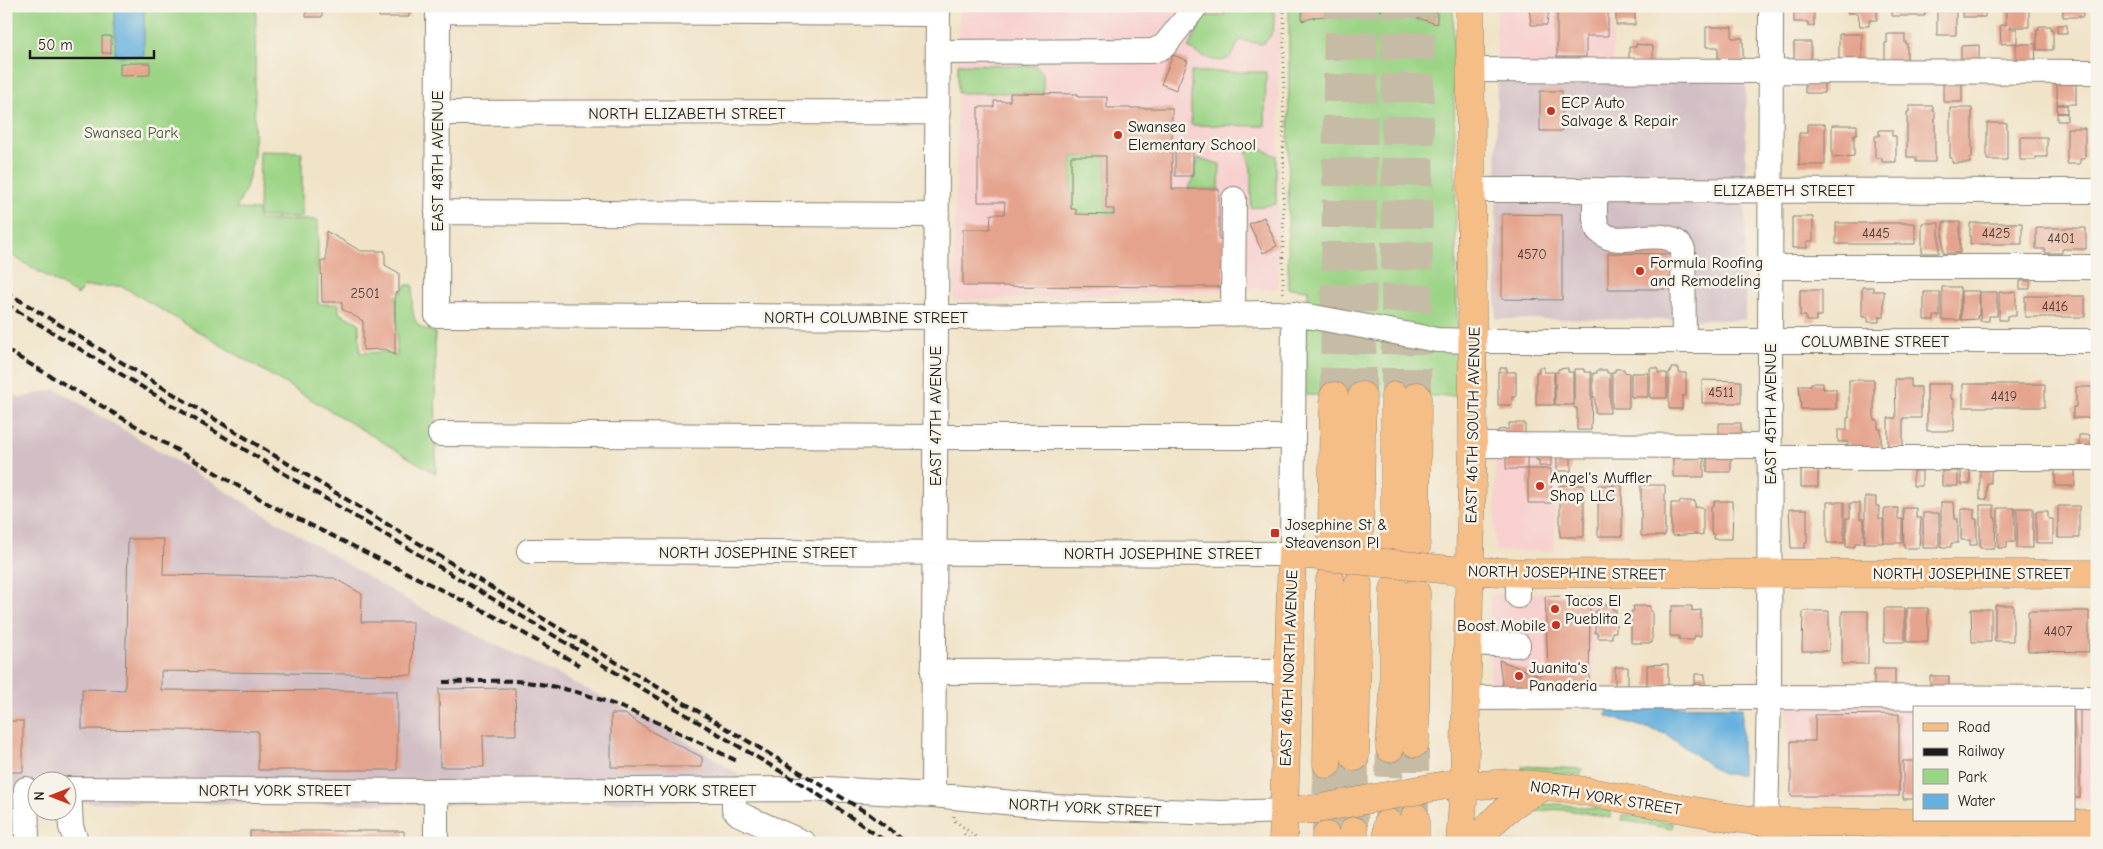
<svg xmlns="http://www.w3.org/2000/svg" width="2103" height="849" font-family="'Comic Neue',sans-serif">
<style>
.built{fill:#f7d0cf}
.industrial{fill:#d2bec5}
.green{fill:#9cd486;stroke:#5c7851}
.water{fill:#65b0de;stroke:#40667d}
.building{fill:#e5a38d;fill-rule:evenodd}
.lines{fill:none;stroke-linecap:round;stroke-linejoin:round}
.highway-tunnel{stroke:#c6bba5;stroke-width:28;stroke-dasharray:28 14;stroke-linecap:butt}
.minor-casing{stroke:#868072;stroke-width:26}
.major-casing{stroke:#868072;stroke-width:29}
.highway-casing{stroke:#868072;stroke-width:29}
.path{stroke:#868072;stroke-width:3;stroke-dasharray:1 4;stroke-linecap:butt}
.minor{stroke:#fff;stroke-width:24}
.major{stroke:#f6be87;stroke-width:28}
.highway{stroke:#f6be87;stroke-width:28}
.rail{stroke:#1c1c1c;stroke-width:4;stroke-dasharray:8 4;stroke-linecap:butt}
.major-bridge-casing{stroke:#868072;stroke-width:29;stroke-linecap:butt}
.major-bridge{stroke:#f6be87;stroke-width:28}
.poi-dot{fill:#c8321e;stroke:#f7f3e8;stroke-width:2}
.labels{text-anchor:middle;stroke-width:5;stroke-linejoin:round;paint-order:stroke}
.number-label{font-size:14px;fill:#4e3e38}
.poi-label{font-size:16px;fill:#1c1c1c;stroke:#f7f3e8;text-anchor:start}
.street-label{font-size:16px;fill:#1c1c1c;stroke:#f7f3e8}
.park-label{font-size:16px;fill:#495c41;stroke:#f7f3e8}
</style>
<rect width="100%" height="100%" fill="#f7f3e8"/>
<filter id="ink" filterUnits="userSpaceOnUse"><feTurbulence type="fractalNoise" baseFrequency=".02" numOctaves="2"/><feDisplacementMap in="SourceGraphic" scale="10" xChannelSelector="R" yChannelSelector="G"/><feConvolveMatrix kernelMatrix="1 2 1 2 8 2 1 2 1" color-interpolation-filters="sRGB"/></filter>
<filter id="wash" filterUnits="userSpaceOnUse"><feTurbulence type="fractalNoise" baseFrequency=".0096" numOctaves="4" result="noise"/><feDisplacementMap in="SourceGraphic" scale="20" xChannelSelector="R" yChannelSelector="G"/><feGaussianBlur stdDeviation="1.12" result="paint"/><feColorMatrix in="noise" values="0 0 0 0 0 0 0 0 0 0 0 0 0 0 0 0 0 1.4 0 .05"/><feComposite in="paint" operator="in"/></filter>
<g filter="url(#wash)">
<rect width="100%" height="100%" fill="#f0e3c7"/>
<path class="built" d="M959,6h320l-1,282 -324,13z
M1497,6h116v62l-117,-1z
M1496,451h59v100h-60z
M1490,594h104v98h-104z
M1787,704l307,1 -1,96h-19v-93h-160v92h-127z"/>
<path class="industrial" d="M1497,77h249l-1,243 -249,-1z
M6,389l14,9 36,-9 361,217 247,121 116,73 -333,4 -379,-1v-21h-30l-1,21h-22v40h-9z
M1507,841h170l47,2h-221z"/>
<path class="green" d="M6,6h250l-2,149 -8,33 -10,21 22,1v10h60v84h21v9l20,10 1,30 26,-1 11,5 -1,-62h3l7,-10h7c0,21 -6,44 22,47l1,142 -314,-188 -39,1 -5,8 -72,-43z
M1225,6h49c0,15 2,31 -13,38l-21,-4c-3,4 -5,11 -8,15 -13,14 -32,-1 -44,-7l17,-32h19z
M1289,6h164l5,390 -153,-1 3,-105 -20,-2z
M958,64l78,2 7,7v20h-85z
M1191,72h75l-1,54 -74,-1z
M1246,150h18l12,6v48l-25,4v-39z
M260,151l42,1v65h-43z
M1071,156h35v53h8v6l-38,-1 -5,-5z
M1198,158l22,6 -1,25h-31l5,-9z
M1522,766l60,3 -1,6 -59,-4z
M1560,804l51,7 -1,7c-27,-5 -59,-15 -84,-2l-2,-6 18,-5z
M1623,814l50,9 -1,6 -50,-9z"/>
<path class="water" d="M115,6h29v50h-29z
M1608,706l134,1v67h-20l-56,-40 -59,-18z"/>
<g id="blocks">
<path class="building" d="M306,6h16v11h-16z
M379,6h30v11h-30z
M1302,6h49l14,5 -49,6 -14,4z
M1390,6h47v18l-30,-9 -28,-5z
M1529,6h20l-2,19h-16z
M1577,6h31v30h-22v21h-29v-49h20z
M1794,6h20v20h-6v-4h-14z
M1847,6h30v14h-8v6h-9l-2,-13h-11z
M1892,6h33v10h-33z
M1937,6h19v29h-19z
M1962,6h23v11h-23z
M2006,6h23v21h-19v2h7v14l-16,1 -1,-19h6z
M2063,6h20v11h-20z
M1616,8h19v17h-19z
M2057,25h10v8h-10z
M2039,26h12v4h2v20h-16v-20h2z
M1706,27h26v11h11v27h-25v-18h-12z
M1839,34h23v31h-23z
M1887,34h18v9h2v24h-22v-24h2z
M102,36h9v17h-9z
M1794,42h17v19h-17z
M1636,44l17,2v21l-24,-8v-12h7z
M2016,44h20l-1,22h-19z
M1979,45v20h-18v-19z
M1173,55l15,6 -12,29 -15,-6z
M120,63h30v12l-30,1z
M1805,78h19v15h-19z
M1943,78h19v24h-19z
M2057,80h19v24h-19z
M1540,91h22v40h-22z
M1010,93l68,1v3h29v11h65v81h47v50h5v48l-261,-1v-57h27l1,-15h13l1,-12h-27v-95h16v-6h16zM1071,156h35v53h8v6l-38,-1v-5h-5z
M2057,105h10v8h-10z
M1909,106h24v5h2v51h-19v-5h-9v-45h2z
M1950,108h22v50h-2v5h-18v-5h-2z
M2057,113h10v8h-10z
M1987,123h20v37h-20z
M1807,124h18v41h-26v-32h8z
M1832,125h25v9h-3v22l-22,2z
M2067,128h18v31h-5v5h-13z
M1879,130h13v6h4v26h-14v-4h-7v-22h4z
M2020,137h27v20h-11v3h-16z
M1175,143h18v33h-18z
M1502,214l60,1v85l-60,-1z
M1264,217l13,29 -14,7 -14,-29z
M1792,217h21v24h-6v7h-15z
M1943,222h17v31h-17z
M1836,223h79v21h-79z
M1922,223h17v30h-17z
M1970,223h52v21h-52z
M2036,228h50v21h-24v4h-17v-4h-9z
M326,231l35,20h24v14l14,8v19l-4,1v62l-9,-6 -23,1v-29l-21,-12v-7h-20l-1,-41h5z
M1608,253l63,1v35h-63z
M2020,281h10v8h-10z
M1862,287h11v4h11v26h-5v5h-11v-5h-6z
M1942,287h18v33h-18z
M1800,290h22v26h-6v5h-10v-5h-6z
M1961,291h18v25h-2v3l-16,1z
M1924,292h16v24h-6v4h-10z
M1980,292h17v24h-8v5h-9z
M1999,292h17v24h-9v4h-8z
M2025,296h60v21h-60z
M1539,367h5v5h10v33h-18v-33h3z
M1500,368h7v4h9v25h-4v8h-14v-33h2z
M1568,368v4h5v33h-18v-33h3v-3z
M1650,368h8v5h9v25h-17z
M1671,368h8v5h7v23h-4v13h-13v-37h2z
M1574,369h10v3h7v25h1l-1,33h-14v-22h-3z
M1615,369h9v3l5,1v35h-17v-36h3z
M1597,370h10v3h3v40h-15v-16h-2v-24h4z
M1631,373h17v24h-17z
M1895,379h16v8h10v31h-18v29h-15v-29h8z
M1702,380l39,1v22h-39z
M1849,380h25v40h4v9h3v18h-33v-5h-10v-12h9v-12h2z
M1811,383h12v6h13v20h-35l-2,-24h12z
M1927,384h24v15h3v32h-27z
M1963,384h82v23h-82z
M2076,387h17v31h-20v-11h3z
M1509,423h16v14h-27v-7l11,-1z
M1719,423h22v10h4v9h-26z
M2079,435h11v15h-11z
M1506,453h21v16h-21z
M1536,453h15v13h-12v-6h-3z
M1707,453h24v19h-24z
M1557,454h14v17h-14z
M1673,457h31v20h-31z
M1980,465h11v18h-4v16h-7z
M1801,468h17v19h-17z
M2055,468h20v18h-20z
M1528,469h23v34h-23z
M1961,469h9v15h-9z
M1913,471h9v15h-9z
M1942,471h16v15h-16z
M1560,485h24v52h-24z
M1598,485h24v51h-24z
M1641,485h24v51h-24z
M1865,497h11v9h3v13h4v24h-18z
M1680,501h15v6h8v28l-2,1 -6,-2 -22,2 -2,-3v-30h9z
M1714,501h18v6h1l-1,32h-18v-5h-3v-28h3z
M1827,502h17v41h-17z
M1941,502h13l1,17h3v24h-7v4h-10z
M1850,503h10v16h4v24h-9v4h-9v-29h4z
M1980,505h14v13h2l-1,30h-15z
M2058,506h21v32h-21z
M1884,508h14v11h4v24h-18z
M1903,508h13v10h5l-2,30h-15z
M1998,508h17v34h-8v6h-9z
M2017,508h16v40h-16z
M1789,509h18v34h-2v5h-14z
M1961,509h13v10h3v26h-7v-5h-9z
M2036,511h12v8h5v24h-17z
M1923,513h16v35h-16z
M128,539h36l-1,36 171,3 28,16 -1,28h52l-1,53 -251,-4v19l236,1v79h-139v-39l-176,-2v-40l43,1z
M1545,596l45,1 -1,94h-86l-4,-31 40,16 9,-6z
M1598,605h15v5h3v22h-4v6h-14v-5h-3v-22h3z
M1995,605h18v36h-18z
M1633,606h17v5h2v32h-21v-32h3z
M1672,606h20v5l9,-1v26h-7v4h-15v-4h-9v-25h2z
M1884,608h21v34h-21z
M1907,608h21v34h-21z
M1971,609h20v33h-19z
M1803,611h26v40h-27z
M1842,611h26v53h-26z
M2028,611h61v41l-61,-1z
M1668,664v21l-21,1v-21z
M1615,667h13v19h-13z
M1874,669h21v19h-21z
M1695,674h10v15l-10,-1z
M1930,676h19v15h-19z
M515,688l1,47h-33l1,32h-44l-1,-78z
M2074,706h6v92h-6z
M611,714h14l29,19 48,24v10h-91z
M1899,714v82h-108v-55h24v-26z
M6,721h17v51h-17z
M1903,761h11v38h-11z
M250,831h154v12h-154z"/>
</g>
</g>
<g filter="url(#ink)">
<use href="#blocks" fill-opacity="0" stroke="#868072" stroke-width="1"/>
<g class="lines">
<path class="highway-tunnel" d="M1334,396l4,-390
M1362,396l2,-390
M1395,396l1,-390
M1417,396l4,-390
M1415,743v72
M1388,819l2,-71
M1354,831l1,-74
M1326,836l1,-72"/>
<g class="minor-casing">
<path id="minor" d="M438,6l-1,309 519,2 322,-4 36,4 123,23 36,1h624
M438,11l500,3
M938,52l215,-1 11,-5 32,-40
M1471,70l626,2
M437,113l501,-1
M1471,190l626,1
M1595,190v29l3,11c3,2 7,6 10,7 22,8 61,-13 75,13l1,90
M437,212l500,3
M1770,267h327
M1233,314l1,-115
M440,434l495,3h358
M1473,445l296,1
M1769,458h328
M529,551l763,3 2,-240
M1518,572v24
M1467,643l51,2
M933,672l356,-1
M1466,698l281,-1 350,1
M26,789l1,54
M68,789l368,2 392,-2 105,6 121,12 167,6 63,-2
M69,789l2,38 6,16
M734,790v19l5,5 65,29
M933,795l5,-789
M1766,822l3,-125 2,-691
M2044,824l16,7 19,12
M436,843v-52"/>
</g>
<g class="major-casing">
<path id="major" d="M1451,570l80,3 566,1
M1447,785l17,1 47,-3 56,5 160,29 39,5 331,2
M1283,843l9,-289 17,1
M1460,843l4,-57 9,-341 -3,-439
M1476,843c20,-28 37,-41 68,-56"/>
</g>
<g class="highway-casing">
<path id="highway" d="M1332,536l2,-140
M1359,540l3,-144
M1395,545v-149
M1416,548l1,-152
M1415,743l1,-150
M1390,748l4,-54v-105
M1355,757l3,-173
M1327,764l3,-184
M1415,817v26
M1326,843v-7
M1354,843v-12
M1387,843l1,-20"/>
</g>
<path class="path" d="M1283,293l1,-287
M954,816v4l30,23
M964,834l9,9"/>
<use href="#minor" class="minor"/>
<use href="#major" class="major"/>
<use href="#highway" class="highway"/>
<path class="rail" d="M6,292l491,299 331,198 41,25 38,29
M6,304l310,189 494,296 78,54
M6,350l268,157 220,109 85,49
M443,682c23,0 48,-2 72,-1 80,6 154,47 224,81"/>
<g class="major-bridge-casing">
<path id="major-bridge" d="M1309,555l141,15
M1298,810l18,-1 130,-24"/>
</g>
<use href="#major-bridge" class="major-bridge"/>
</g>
</g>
<g class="poi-dot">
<circle cx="1551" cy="111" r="5"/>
<circle cx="1118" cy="135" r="5"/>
<circle cx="1640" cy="271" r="5"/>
<circle cx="1540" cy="486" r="5"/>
<rect x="1270" y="528" width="10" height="10" rx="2.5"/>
<circle cx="1555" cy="609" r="5"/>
<circle cx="1556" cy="625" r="5"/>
<circle cx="1519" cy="676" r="5"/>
</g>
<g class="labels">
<g class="number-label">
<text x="1876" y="238">4445</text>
<text x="1996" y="238">4425</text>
<text x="2061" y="243">4401</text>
<text x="1532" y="259">4570</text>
<text x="365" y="298">2501</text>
<text x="2055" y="311">4416</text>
<text x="1721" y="397">4511</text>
<text x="2004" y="401">4419</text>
<text x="2058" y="636">4407</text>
</g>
<g class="poi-label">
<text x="1561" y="108">ECP Auto<tspan x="1561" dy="18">Salvage &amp; Repair</tspan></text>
<text x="1128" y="132">Swansea<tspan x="1128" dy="18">Elementary School</tspan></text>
<text x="1650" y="268">Formula Roofing<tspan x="1650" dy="18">and Remodeling</tspan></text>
<text x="1550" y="483">Angel's Muffler<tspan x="1550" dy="18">Shop LLC</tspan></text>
<text x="1285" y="530">Josephine St &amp;<tspan x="1285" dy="18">Steavenson Pl</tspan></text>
<text x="1565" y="606">Tacos El<tspan x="1565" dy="18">Pueblita 2</tspan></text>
<text x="1546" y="631" text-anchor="end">Boost Mobile</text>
<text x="1529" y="673">Juanita's<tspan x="1529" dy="18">Panaderia</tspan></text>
</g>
<g class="street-label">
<text x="687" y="119">NORTH ELIZABETH STREET</text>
<text transform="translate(437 161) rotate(-90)" y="6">EAST 48TH AVENUE</text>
<text x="1784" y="196">ELIZABETH STREET</text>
<text x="866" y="323">NORTH COLUMBINE STREET</text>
<text x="1875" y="347">COLUMBINE STREET</text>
<text transform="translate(1770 414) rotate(-90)" y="6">EAST 45TH AVENUE</text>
<text transform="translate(935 416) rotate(-90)" y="6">EAST 47TH AVENUE</text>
<text transform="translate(1472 425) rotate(-89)" y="6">EAST 46TH SOUTH AVENUE</text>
<text x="758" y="558">NORTH JOSEPHINE STREET</text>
<text x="1163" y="559">NORTH JOSEPHINE STREET</text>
<text transform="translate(1567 572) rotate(1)" y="6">NORTH JOSEPHINE STREET</text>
<text x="1972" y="579">NORTH JOSEPHINE STREET</text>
<text transform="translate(1288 668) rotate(-88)" y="6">EAST 46TH NORTH AVENUE</text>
<text x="275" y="796">NORTH YORK STREET</text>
<text x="680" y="796">NORTH YORK STREET</text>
<text transform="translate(1606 797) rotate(9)" y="6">NORTH YORK STREET</text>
<text transform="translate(1085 807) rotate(3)" y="6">NORTH YORK STREET</text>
</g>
<g class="park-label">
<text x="131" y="138">Swansea Park</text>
</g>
</g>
<rect width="2103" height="849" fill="none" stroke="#f7f3e8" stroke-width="25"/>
<rect x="1913" y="706" width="162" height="115" fill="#f7f3e8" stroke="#9f9d96"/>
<rect x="1923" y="723" width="25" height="8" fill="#f6be87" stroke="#9f9d96"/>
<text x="1958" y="732" font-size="15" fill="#1c1c1c">Road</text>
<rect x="1923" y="748" width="25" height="8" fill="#1c1c1c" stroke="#9f9d96"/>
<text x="1958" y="756" font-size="15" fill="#1c1c1c">Railway</text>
<rect x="1923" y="769" width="25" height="15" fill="#9cd486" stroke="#9f9d96"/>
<text x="1958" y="782" font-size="15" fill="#1c1c1c">Park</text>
<rect x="1923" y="794" width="25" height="15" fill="#65b0de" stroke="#9f9d96"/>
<text x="1958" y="806" font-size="15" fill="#1c1c1c">Water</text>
<g transform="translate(52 796) rotate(270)"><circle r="24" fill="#f7f3e8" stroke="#9f9d96"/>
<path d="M0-4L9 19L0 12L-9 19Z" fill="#c8321e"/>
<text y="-8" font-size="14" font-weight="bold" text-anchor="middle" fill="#1c1c1c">N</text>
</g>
<path d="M30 50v8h124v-8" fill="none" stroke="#1c1c1c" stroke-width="2.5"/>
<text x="38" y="50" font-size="15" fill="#1c1c1c" stroke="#f7f3e8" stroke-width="4" paint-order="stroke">50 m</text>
</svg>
